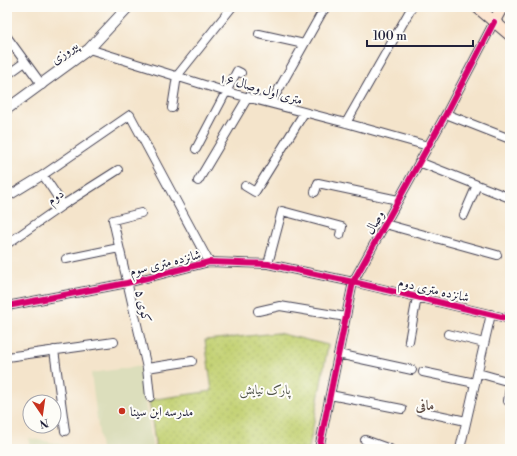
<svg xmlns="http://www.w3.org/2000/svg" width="517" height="456" font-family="'Libre Bodoni',Amiri,serif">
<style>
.built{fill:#dcdebc}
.park{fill:url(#park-dots);stroke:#727a56}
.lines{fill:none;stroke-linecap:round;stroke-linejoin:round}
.minor-casing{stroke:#423f51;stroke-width:10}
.tertiary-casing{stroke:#423f51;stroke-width:12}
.secondary-casing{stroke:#423f51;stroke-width:13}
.minor{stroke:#fff;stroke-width:8}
.tertiary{stroke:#fff;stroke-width:10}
.secondary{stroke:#fce5d0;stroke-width:11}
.cycleway-casing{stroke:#fdfcf7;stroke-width:8}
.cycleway{stroke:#d6006c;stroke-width:6}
.poi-dot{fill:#c8321e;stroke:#fdfcf7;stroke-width:1.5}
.labels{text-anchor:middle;stroke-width:4;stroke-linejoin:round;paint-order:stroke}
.street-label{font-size:13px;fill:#22223b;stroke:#fdfcf7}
.park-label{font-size:13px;fill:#52574c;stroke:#fdfcf7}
.poi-label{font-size:13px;fill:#22223b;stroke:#fdfcf7;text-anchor:start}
.neighbourhood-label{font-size:14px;font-weight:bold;fill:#615049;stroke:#fdfcf7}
</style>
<defs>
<pattern id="park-dots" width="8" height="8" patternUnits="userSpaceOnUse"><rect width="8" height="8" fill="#c3d172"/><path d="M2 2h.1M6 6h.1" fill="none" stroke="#a7b364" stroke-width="1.8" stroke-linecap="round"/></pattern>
</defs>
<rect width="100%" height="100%" fill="#fdfcf7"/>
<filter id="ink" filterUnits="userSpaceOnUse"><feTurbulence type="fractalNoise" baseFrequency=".025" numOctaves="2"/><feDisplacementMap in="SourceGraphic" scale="8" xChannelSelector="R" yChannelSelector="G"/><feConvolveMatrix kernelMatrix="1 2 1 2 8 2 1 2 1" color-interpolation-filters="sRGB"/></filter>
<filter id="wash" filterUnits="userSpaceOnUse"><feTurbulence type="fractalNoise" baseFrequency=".012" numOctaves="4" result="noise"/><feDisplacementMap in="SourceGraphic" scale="16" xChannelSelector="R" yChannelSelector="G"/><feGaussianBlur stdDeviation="0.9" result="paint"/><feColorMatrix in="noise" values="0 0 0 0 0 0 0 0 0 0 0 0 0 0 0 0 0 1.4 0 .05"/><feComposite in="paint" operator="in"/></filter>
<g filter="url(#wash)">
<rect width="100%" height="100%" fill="#f4e4cb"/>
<path class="built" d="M140,366l13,83h-52l-10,-76z
M29,438l54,11h-52z"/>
<path class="park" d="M278,333l50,12 -19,104h-153l-7,-49 63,-9 -7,-51z"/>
</g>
<g filter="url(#ink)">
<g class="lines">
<g class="minor-casing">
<path id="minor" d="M314,7l10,3
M259,34l45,10
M7,37l35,48
M89,49l138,43 119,31 82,23
M7,75l18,-13
M271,103l54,-96
M172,108l5,-32 55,-69
M446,114l64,25
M346,123l66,-116
M196,149l41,-78 4,2
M419,162l91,36
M43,175l20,30
M198,181l50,-84
M245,186l10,6 49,-79
M315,192l3,-9 80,17
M7,197l36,-22 87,-60 79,147
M141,213l-28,7 34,148 3,29
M464,215l13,-30
M385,224l112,31
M7,244l56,-39 55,-35
M66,259l53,-11
M268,264l14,-53 60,16 -2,8
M7,306l120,-23 82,-21 59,2 85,18 157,37
M258,311l22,-5 66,11
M448,334l36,9
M409,341l8,-44
M54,350l11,81
M338,354l74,16
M7,357l107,-15
M147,368l45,-7
M423,372l52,11
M478,373l32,9
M510,387l-2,14h2
M330,395l72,14
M420,411l46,10
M365,440l25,9
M319,449l34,-167 93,-168 48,-92
M460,449l31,-135"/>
</g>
<g class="tertiary-casing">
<path id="tertiary" d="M7,109l82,-60 39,-42"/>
</g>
<g class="secondary-casing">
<path id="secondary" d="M477,7l33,28
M494,22l7,-13"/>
</g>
<use href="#minor" class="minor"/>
<use href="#tertiary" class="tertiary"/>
<use href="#secondary" class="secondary"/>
<g class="cycleway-casing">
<path id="cycleway" d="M7,306l120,-23 82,-21 59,2 85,18 157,37
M319,449l34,-167 93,-168 48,-92"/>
</g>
<use href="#cycleway" class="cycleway"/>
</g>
</g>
<circle class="poi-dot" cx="122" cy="411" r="4"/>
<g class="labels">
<g class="street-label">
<text transform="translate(64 52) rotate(-36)" y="5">پیروزی</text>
<text transform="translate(261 88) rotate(16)" y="5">۱۶ متری اول وصال</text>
<text transform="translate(55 196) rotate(-34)" y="5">دوم</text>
<text transform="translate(374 222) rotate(-61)" y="5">وصال</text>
<text transform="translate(165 262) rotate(-14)" y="5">شانزده متری سوم</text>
<text transform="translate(434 289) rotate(13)" y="5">شانزده متری دوم</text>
<text transform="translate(144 306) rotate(77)" y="5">کوی ۵</text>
</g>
<g class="park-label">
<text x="265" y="394">پارک نیایش</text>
</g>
<g class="poi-label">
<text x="130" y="416">مدرسه ابن سینا</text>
</g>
<g class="neighbourhood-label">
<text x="425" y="410">مافی</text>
</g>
</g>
<rect width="517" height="456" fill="none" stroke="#fdfcf7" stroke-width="24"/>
<g transform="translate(42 414) rotate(167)"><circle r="19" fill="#fdfcf7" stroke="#a5a5ac"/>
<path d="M0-3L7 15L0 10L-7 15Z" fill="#c8321e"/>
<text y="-6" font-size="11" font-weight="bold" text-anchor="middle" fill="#22223b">N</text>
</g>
<path d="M367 40v6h106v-6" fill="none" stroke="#22223b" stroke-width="2"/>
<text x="373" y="40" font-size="12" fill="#22223b" stroke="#fdfcf7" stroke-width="3" paint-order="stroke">100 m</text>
</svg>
